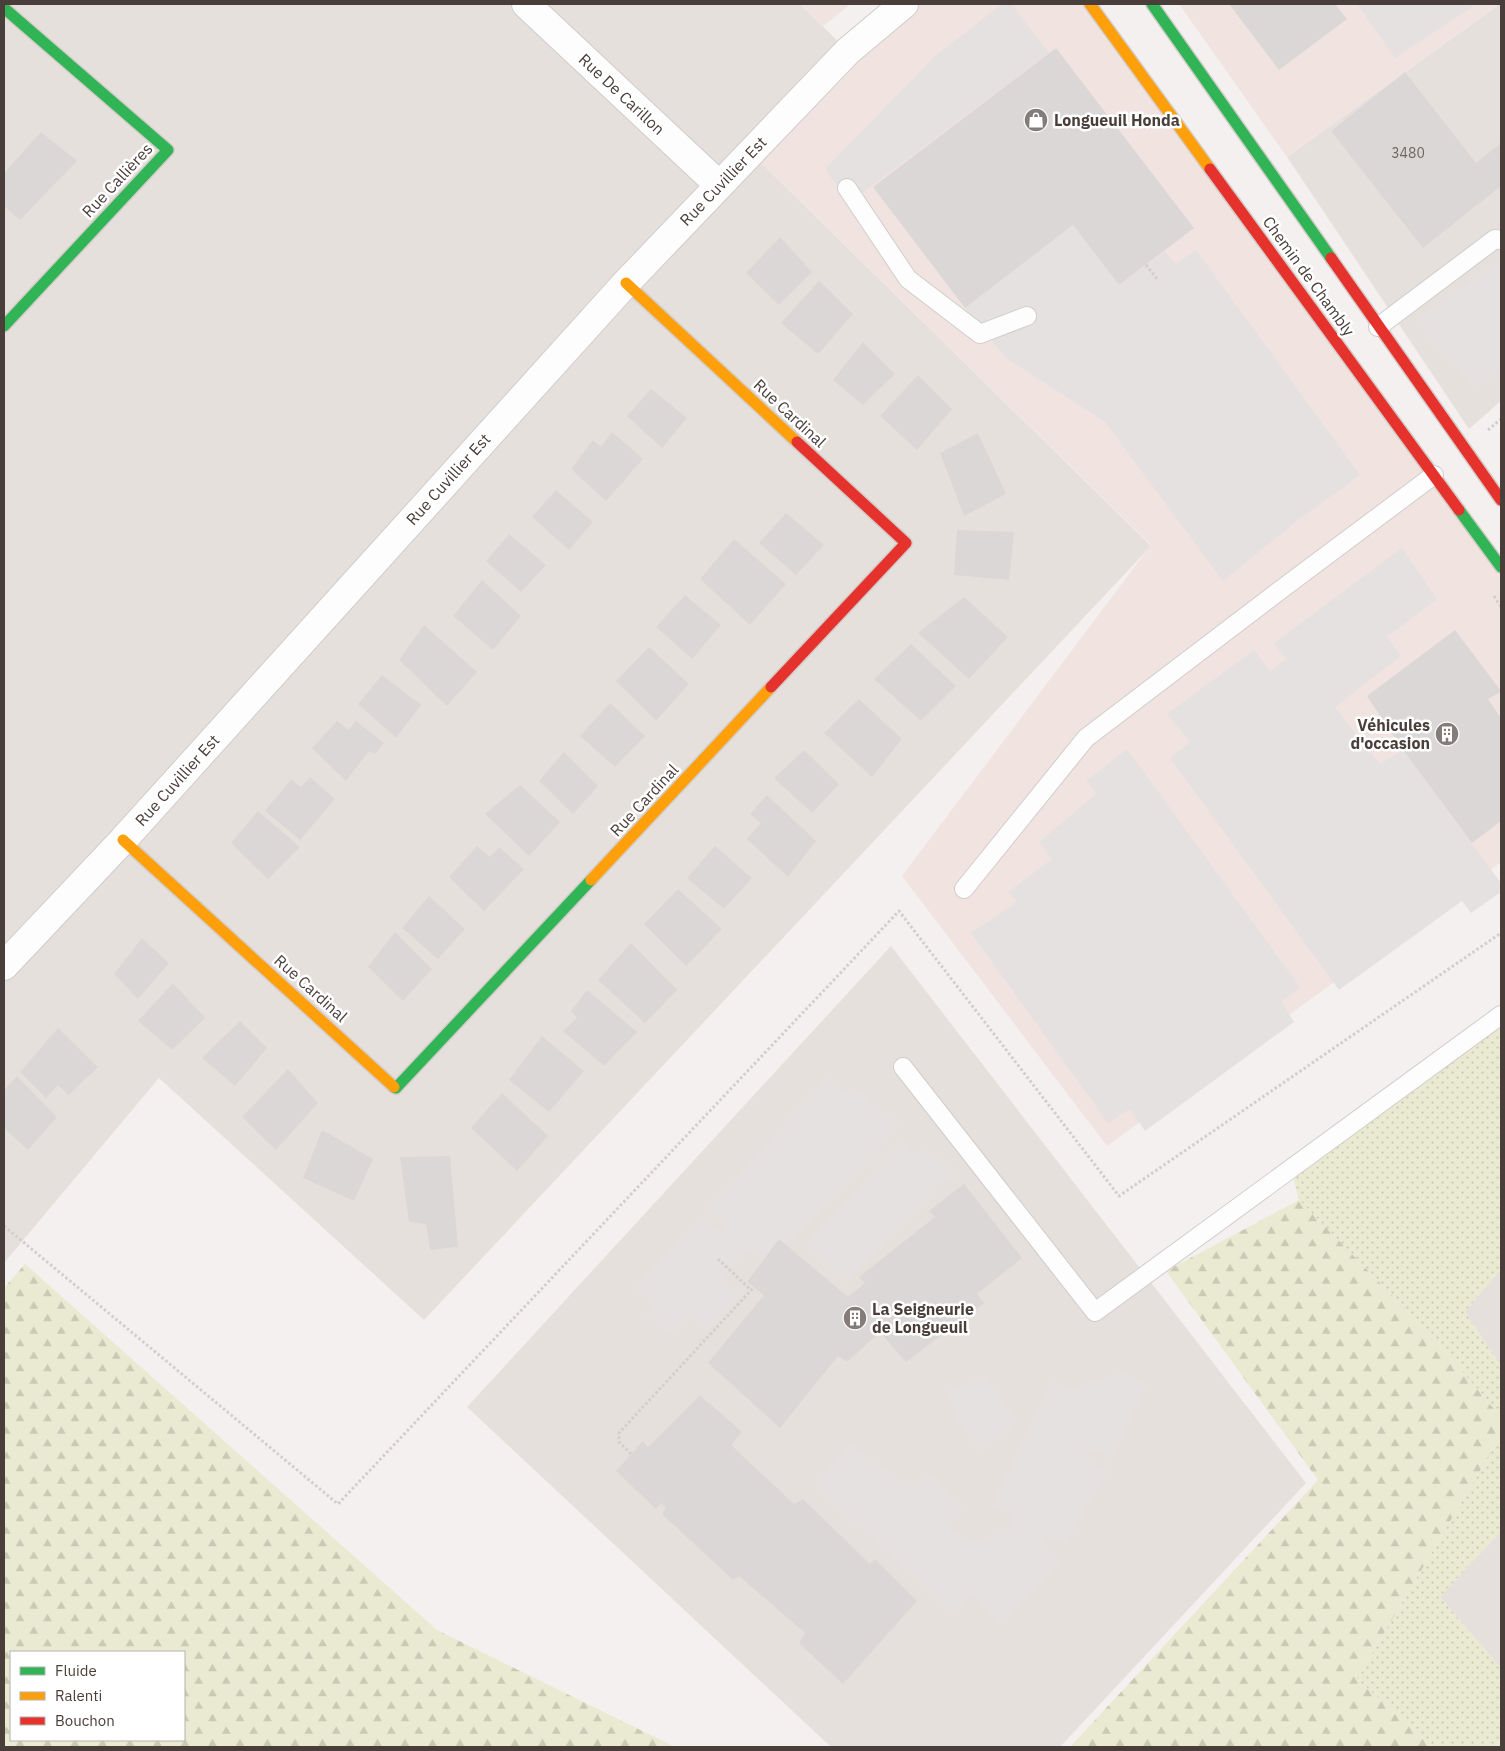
<svg xmlns="http://www.w3.org/2000/svg" width="1505" height="1751" font-family="'IBM Plex Sans',sans-serif">
<style>
.residential{fill:#e6e0dd}
.commercial{fill:#f1e4e0}
.grass{fill:url(#grass-dots)}
.forest{fill:url(#forest-firs);fill-rule:evenodd}
.parking{fill:#e5e1e0}
.building{fill:#dbd7d6}
.lines{fill:none;stroke-linecap:round;stroke-linejoin:round}
.lane-casing{stroke:#d0cccb;stroke-width:20}
.street-casing{stroke:#d0cccb;stroke-width:30}
.fast-casing{stroke:#d3cbc7;stroke-width:14}
.slow-casing{stroke:#d3cbc7;stroke-width:14}
.jam-casing{stroke:#d3cbc7;stroke-width:14}
.path{stroke:#d3cecd;stroke-width:3;stroke-dasharray:2.5 2.5;stroke-linecap:butt}
.lane{stroke:#fdfdfd;stroke-width:18}
.street{stroke:#fdfdfd;stroke-width:28}
.fast{stroke:#30b455;stroke-width:11}
.slow{stroke:#ff9f0a;stroke-width:11}
.jam{stroke:#e5322d;stroke-width:11}
.labels{text-anchor:middle;stroke-width:5;stroke-linejoin:round;paint-order:stroke}
.number-label{font-size:14px;fill:#6f6662}
.street-label{font-size:16px;fill:#493e3a;stroke:#fff}
.poi-label{font-size:16px;font-weight:bold;fill:#493e3a;stroke:#fff;text-anchor:start}
</style>
<defs>
<pattern id="grass-dots" width="8" height="8" patternUnits="userSpaceOnUse" patternTransform="scale(1.25)"><rect width="8" height="8" fill="#e9ead1"/><path d="M2 2h.1M6 6h.1" fill="none" stroke="#c9cab4" stroke-width="1.8" stroke-linecap="round"/></pattern>
<pattern id="forest-firs" width="22" height="20" patternUnits="userSpaceOnUse" patternTransform="scale(1.25)"><rect width="22" height="20" fill="#e9ead1"/><path d="M5 1l3.5 6h-7zM16 11l3.5 6h-7z" fill="#c9cab4"/></pattern>
</defs>
<rect width="100%" height="100%" fill="#f3f0ef"/>
<path class="residential" d="M4,4h796l48,47 -98,101 401,394 -727,774 -265,-242 -155,185z
M1496,4h5v397l-32,28 -182,-272 210,-151z
M891,946l415,537 -246,264h-229l-364,-340z
M1501,1269v97l-36,-54z
M1501,1531v137l-61,-71z"/>
<path class="commercial" d="M800,4h51l-28,22z
M904,4h186l411,563v295l-394,284 -205,-270 249,-331 -401,-393z
M1179,4h317l2,1 -211,152z"/>
<path class="grass" d="M1501,1015v254l-36,43 36,54v51l-73,-85 -129,-132 -8,-31z
M1501,1435v96l-61,66 61,71v79h-68l-76,-68z"/>
<path class="forest" d="M1299,1200l129,132 73,85v18l-144,244 76,68h-363l248,-267 -152,-209z
M25,1264l412,366 238,117h-671v-459zM11,1652h173v88h-173z"/>
<path class="parking" d="M1002,4h9l38,49 -200,150 -24,-34 110,-113z
M1357,4h113l2,3 -77,51z
M1073,225l46,60 46,-34 11,13 20,-14 164,225 -63,46 -74,60 -118,-159 -100,-65 -40,-49z
M1501,260v109l-24,19 -62,-67z
M1402,548l35,51 -50,38 14,19 -66,51 45,57 23,-14 98,133v9l-30,21 -9,-12 -123,89 -169,-232 20,-16 -23,-28 87,-64 16,21 16,-12 -12,-16z
M1127,749l173,238 -19,15 13,20 -149,109 -15,-22 -22,14 -137,-190 46,-31 -9,-10 44,-33 -13,-17 57,-48 -10,-13z
M827,1078l15,14h7l6,-5 44,40 -111,116 -9,-4 -17,19 -9,-7h-7l-24,25 2,6 16,14 -34,36 -15,-15 -7,3 -13,14 -25,-20 6,-8 -1,-5 -15,-14 65,-71 18,16 6,-2v-6l-17,-15z
M903,1140l9,12 7,2 10,-4 29,28 -19,6 -92,98 -41,-38z
M1125,1372l22,14 -36,73 -20,-10 -7,4 2,6 21,12 -41,73 -20,-9 -5,6 19,21 -58,62 -29,-29 -20,17 -138,-127 35,-41 63,46 17,-15 33,35 -14,16 2,6 20,8 22,-3 19,-13v-9l-20,-11 60,-122 21,10 8,-7z
M984,1375l34,47 -37,29 -22,-29 -12,-32 21,-6z"/>
<path class="building" d="M1229,4h106l12,15 -68,51z
M1056,48l138,180 -75,57 -46,-60 -108,83 -92,-121z
M1405,72l71,91 25,-20v43l-78,62 -92,-117z
M41,132l36,29 -57,59 -16,-14v-33z
M780,237l32,35 -33,33 -33,-32z
M819,281l34,33 -35,40 -37,-31z
M863,342l32,32 -32,31 -30,-25z
M918,375l34,34 -35,41 -37,-34z
M651,389l36,29 -25,30 -35,-32z
M612,432l31,27 -37,42 -35,-32 22,-29 8,7z
M978,433l28,61 -42,22 -24,-63z
M556,490l37,32 -24,28 -37,-33z
M786,513l38,32 -28,30 -37,-32z
M957,530l57,2 -5,48 -55,-5z
M509,534l37,31 -25,27 -35,-31z
M734,539l52,45 -36,41 -50,-46z
M482,580l39,36 -28,34 -40,-34z
M685,595l36,30 -29,34 -36,-32z
M964,597l44,40 -39,42 -51,-46z
M424,625l53,47 -30,34 -48,-46z
M1455,630l46,61v1l-13,7 13,19v103l-29,22 -69,-93 -36,-54z
M911,644l45,42 -35,35 -47,-42z
M649,647l40,37 -33,37 -40,-40z
M382,675l39,30 -25,33 -38,-34z
M859,699l43,40 -30,38 -48,-44z
M610,703l35,33 -30,31 -35,-31z
M337,721l12,9 7,-9 28,22 -9,11 -6,-3 -23,30 -34,-33z
M804,750l35,34 -27,29 -38,-35z
M564,752l34,34 -25,28 -34,-33z
M310,777l25,22 -35,41 -35,-29 26,-32 10,8z
M520,785l40,37 -31,34 -44,-42z
M767,795l49,46 -28,36 -41,-38 14,-16 -11,-9z
M258,811l42,36 -32,32 -37,-36z
M477,846l13,11 9,-10 25,22 -40,42 -35,-34z
M715,846l37,32 -28,31 -37,-31z
M678,889l44,40 -36,37 -42,-42z
M429,896l36,33 -27,30 -36,-31z
M395,932l37,37 -29,32 -35,-34z
M142,938l27,25 -31,36 -24,-25z
M631,943l46,47 -32,33 -47,-43z
M173,983l32,35 -33,32 -34,-29z
M587,990l50,42 -33,34 -41,-35 14,-13 -6,-7z
M240,1021l27,27 -32,38 -33,-28z
M58,1028l40,39 -29,28 -11,-10 -12,13 -26,-26z
M542,1036l42,35 -35,41 -40,-32z
M288,1069l30,34 -42,47 -34,-33z
M17,1076l40,41 -29,33 -24,-22v-38z
M502,1093l46,43 -31,35 -46,-43z
M322,1130l51,29 -19,42 -51,-23z
M450,1156l8,91 -28,3 -4,-26 -17,-2 -9,-65z
M964,1184l58,74 -45,36 7,9 -78,59 -26,-30 -33,30 -9,-6 -58,72 -72,-65 56,-68 -17,-13 32,-43 69,58 17,-14 -6,-6 76,-60 -6,-6z
M700,1395l42,37 -11,13 63,59 9,-5 67,65 5,-5 42,42 -74,83 -44,-41 6,-10 -66,-57 -6,4 -71,-66 4,-6 -5,-5 -5,6 -40,-38 27,-30 5,6z"/>
<g class="lines">
<g class="lane-casing">
<path id="lane" d="M847,188l61,91 72,55 47,-18
M1378,327l117,-88 6,1
M964,889l122,-151 193,-147 155,-116
M903,1067l192,245 406,-297"/>
</g>
<g class="street-casing">
<path id="street" d="M526,4l193,181
M4,966l119,-126 503,-557 222,-232 56,-47"/>
</g>
<g class="fast-casing">
<path id="fast" d="M1152,4l179,254
M4,8l164,142 -164,176
M1459,510l42,57
M394,1087l2,1 195,-208"/>
</g>
<g class="slow-casing">
<path id="slow" d="M1090,4l120,165
M626,283l171,159
M123,840l271,247
M591,880l180,-193"/>
</g>
<g class="jam-casing">
<path id="jam" d="M1210,169l249,341
M1331,258l170,242
M771,687l135,-144 -109,-101"/>
</g>
<path class="path" d="M1146,265l12,15
M1488,430l13,-11
M1494,596l7,11
M4,1226l334,278 561,-593 220,285 382,-263
M718,1259l33,31
M631,1454l-12,-12v-9l135,-146"/>
<use href="#lane" class="lane"/>
<use href="#street" class="street"/>
<use href="#fast" class="fast"/>
<use href="#slow" class="slow"/>
<use href="#jam" class="jam"/>
</g>
<defs>
<g id="shop-disc" transform="scale(1.25)"><circle r="9.5" fill="#847c79" stroke="#fff"/><path d="M-5-2.5h2.3a2.7 3.5 0 0 1 5.4 0H5L5.5 6h-11ZM-1.5-2.5h3a1.5 2.3 0 0 0-3 0Z" fill="#fff"/></g>
<g id="building-disc" transform="scale(1.25)"><circle r="9.5" fill="#847c79" stroke="#fff"/><path d="M-4-6H4V6H1V3H-1V6H-4ZM-2.5-4.3h1.7v1.8h-1.7ZM.8-4.3h1.7v1.8H.8ZM-2.5-1h1.7V.8h-1.7ZM.8-1h1.7V.8H.8Z" fill="#fff"/></g>
</defs>
<g fill-rule="evenodd">
<use href="#shop-disc" x="1036" y="120"/>
<use href="#building-disc" x="1447" y="734"/>
<use href="#building-disc" x="855" y="1318"/>
</g>
<g class="labels">
<g class="number-label">
<text x="1408" y="158">3480</text>
</g>
<g class="street-label">
<text transform="translate(622 94) rotate(43)" y="6">Rue De Carillon</text>
<text transform="translate(117 180) rotate(-47)" y="6">Rue Callières</text>
<text transform="translate(723 181) rotate(-46)" y="6">Rue Cuvillier Est</text>
<text transform="translate(1309 276) rotate(54)" y="6">Chemin de Chambly</text>
<text transform="translate(790 413) rotate(43)" y="6">Rue Cardinal</text>
<text transform="translate(448 479) rotate(-48)" y="6">Rue Cuvillier Est</text>
<text transform="translate(177 780) rotate(-48)" y="6">Rue Cuvillier Est</text>
<text transform="translate(644 800) rotate(-47)" y="6">Rue Cardinal</text>
<text transform="translate(311 988) rotate(42)" y="6">Rue Cardinal</text>
</g>
<g class="poi-label">
<text x="1054" y="126">Longueuil Honda</text>
<text x="1430" y="731" text-anchor="end">Véhicules<tspan x="1430" dy="18">d'occasion</tspan></text>
<text x="872" y="1315">La Seigneurie<tspan x="872" dy="18">de Longueuil</tspan></text>
</g>
</g>
<rect width="1505" height="1751" fill="none" stroke="#493e3a" stroke-width="10"/>
<rect x="10" y="1651" width="175" height="90" fill="#ffffff" stroke="#b6b2b0"/>
<rect x="20" y="1667" width="25" height="8" fill="#30b455" stroke="#b6b2b0"/>
<text x="55" y="1676" font-size="15" fill="#493e3a">Fluide</text>
<rect x="20" y="1692" width="25" height="8" fill="#ff9f0a" stroke="#b6b2b0"/>
<text x="55" y="1701" font-size="15" fill="#493e3a">Ralenti</text>
<rect x="20" y="1717" width="25" height="8" fill="#e5322d" stroke="#b6b2b0"/>
<text x="55" y="1726" font-size="15" fill="#493e3a">Bouchon</text>
</svg>
